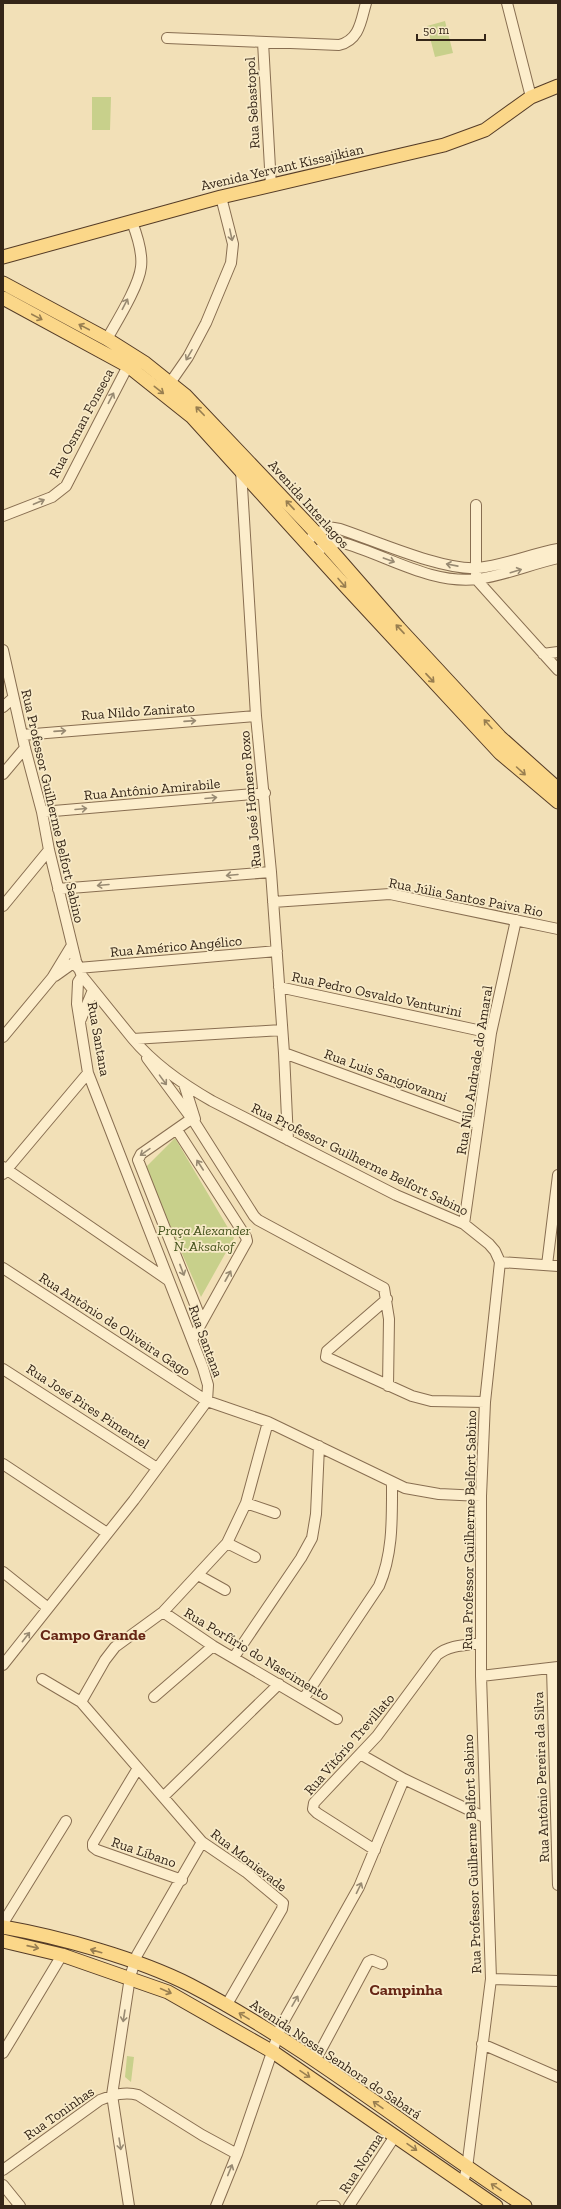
<svg xmlns="http://www.w3.org/2000/svg" width="561" height="2209" font-family="'Zilla Slab',serif">
<style>
.green{fill:#c8d08b}
.lines{fill:none;stroke-linecap:round;stroke-linejoin:round}
.minor-casing{stroke:#886e51;stroke-width:12}
.major-casing{stroke:#553c27;stroke-width:15}
.minor{stroke:#fcedcb;stroke-width:10}
.major{stroke:#fbd789;stroke-width:13}
.oneway{stroke:#988a72}
.oneway2{stroke:#987e50}
.labels{text-anchor:middle;stroke-width:3.5;stroke-linejoin:round;paint-order:stroke}
.street-label{font-size:14px;fill:#352618;stroke:#f8eac7}
.park-label{font-size:14px;font-style:italic;fill:#46541d;stroke:#f8eac7}
.quarter-label{font-size:16px;font-weight:bold;fill:#662514;stroke:#f8eac7}
</style>
<rect width="100%" height="100%" fill="#f2e0b7"/>
<path class="green" d="M445,21l8,32 -18,4 -8,-31z
M92,97h19l-1,33h-18z
M175,1138l59,100 -33,59 -56,-129z
M127,2056l7,1 -3,25 -6,-5z"/>
<g class="lines">
<g class="minor-casing">
<path id="minor" d="M507,3l24,94
M167,38l172,7c21,-5 22,-25 27,-42
M263,42l8,144
M107,339c10,-18 32,-53 34,-72 2,-15 -4,-32 -9,-45
M170,383l18,-26 18,-34 25,-60 2,-19 -12,-47
M241,470l15,246 15,156 13,181 4,87
M476,505v74l82,91
M3,516l49,-19 14,-11 65,-126
M312,537l16,-10 12,2c36,12 103,42 138,39 28,-3 53,-14 80,-19
M316,553l10,-9 14,-2c45,12 90,43 138,37 28,-4 53,-15 80,-21
M3,650l22,98 17,64 7,38 27,111 6,15 51,63c21,25 51,46 79,62l184,94 68,29 25,20 6,7 5,11 -15,140 -4,94v180l10,303 -24,189 -4,15
M543,654l15,-2
M3,707l10,-9
M22,735l234,-19
M3,774l22,-26
M42,812l223,-19
M58,889l213,-17
M273,902l117,-8 168,35
M3,906l46,-56
M78,968l199,-17
M55,976l21,-15
M279,987l212,46
M81,1019l12,-29
M3,1037l49,-59 20,-33
M133,1039l149,-9
M284,1053l194,71
M147,1058l48,65 59,93 4,4 126,68 5,31 -1,67
M184,1084l11,35
M194,1117l-53,37 -3,6 64,162
M177,1130l69,107 1,4 -55,99
M3,1167l165,113
M3,1174l85,-101
M464,1224l27,-191 25,-113
M500,1262l58,4
M547,1265l11,-90
M3,1268l204,133 61,21 137,66 34,6 42,2
M387,1299l-60,52 -1,6 86,39 19,5 54,1
M3,1369l154,99
M3,1464l104,69
M246,1503l29,10
M227,1543l28,14
M3,1572l45,36
M198,1575l27,15
M163,1612l50,34 124,73
M234,1657l67,-99 11,-20 4,-24 3,-68
M3,1665l131,-165 73,-99 1,-16 -5,-17 -115,-295 -11,-69 1,-22 4,-6
M552,1668l6,217
M481,1676l77,-9
M42,1679l39,23 121,140 44,30 37,31 -1,6 -56,97
M154,1697l59,-51
M304,1698l75,-112c14,-32 13,-67 13,-102
M81,1702l24,-42 10,-13 48,-35 64,-69 19,-40 22,-81
M360,1754l44,25 80,38
M138,1768l-45,75v4l4,3 85,30
M164,1796l115,-112
M375,1850l-58,-37 -4,-4 1,-6 63,-67 60,-81c12,-10 29,-10 44,-12
M3,1923l63,-102
M491,1979l67,2
M482,2044l76,33
M3,2053l59,-98
M315,2061l53,-99 4,-2 10,4
M3,2170l97,-70c13,-5 25,-9 38,-5l64,40 35,19
M3,2185l17,21
M129,2206l-17,-111 18,-118 7,-22 65,-113
M216,2206l21,-52 44,-128 78,-139 45,-108
M322,2206h13
M349,2206l46,-70"/>
</g>
<g class="major-casing">
<path id="major" d="M3,257l218,-60 223,-52 41,-15 46,-33 27,-11
M3,283l104,56 38,24 40,32 131,138 83,95 101,109 58,52
M3,298l125,68 64,51 155,171 153,165 58,49
M3,1927c57,10 136,32 187,58 119,62 223,148 335,221
M3,1941l59,14 106,37 105,60 223,154"/>
</g>
<use href="#minor" class="minor"/>
<use href="#major" class="major"/>
</g>
<defs><path id="oneway-shaft" d="M-6 0H5M1.5-3L5.5 0L1.5 3" fill="none" stroke-width="1.6" stroke-linecap="round" stroke-linejoin="round"/></defs>
<g class="oneway">
<use href="#oneway-shaft" transform="translate(231 235) rotate(78)"/>
<use href="#oneway-shaft" transform="translate(125 304) rotate(-63)"/>
<use href="#oneway-shaft" transform="translate(189 355) rotate(120)"/>
<use href="#oneway-shaft" transform="translate(111 398) rotate(-63)"/>
<use href="#oneway-shaft" transform="translate(39 502) rotate(-23)"/>
<use href="#oneway-shaft" transform="translate(389 560) rotate(20)"/>
<use href="#oneway-shaft" transform="translate(452 565) rotate(-169)"/>
<use href="#oneway-shaft" transform="translate(516 571) rotate(-17)"/>
<use href="#oneway-shaft" transform="translate(190 721) rotate(-4)"/>
<use href="#oneway-shaft" transform="translate(60 731) rotate(-4)"/>
<use href="#oneway-shaft" transform="translate(211 798) rotate(-5)"/>
<use href="#oneway-shaft" transform="translate(81 809) rotate(-5)"/>
<use href="#oneway-shaft" transform="translate(232 875) rotate(175)"/>
<use href="#oneway-shaft" transform="translate(103 885) rotate(175)"/>
<use href="#oneway-shaft" transform="translate(163 1080) rotate(54)"/>
<use href="#oneway-shaft" transform="translate(145 1152) rotate(145)"/>
<use href="#oneway-shaft" transform="translate(200 1165) rotate(-123)"/>
<use href="#oneway-shaft" transform="translate(182 1270) rotate(69)"/>
<use href="#oneway-shaft" transform="translate(228 1276) rotate(-61)"/>
<use href="#oneway-shaft" transform="translate(26 1637) rotate(-52)"/>
<use href="#oneway-shaft" transform="translate(359 1888) rotate(-64)"/>
<use href="#oneway-shaft" transform="translate(295 2001) rotate(-60)"/>
<use href="#oneway-shaft" transform="translate(124 2016) rotate(99)"/>
<use href="#oneway-shaft" transform="translate(120 2144) rotate(81)"/>
<use href="#oneway-shaft" transform="translate(230 2170) rotate(-68)"/>
</g>
<g class="oneway2">
<use href="#oneway-shaft" transform="translate(37 317) rotate(28)"/>
<use href="#oneway-shaft" transform="translate(84 327) rotate(-152)"/>
<use href="#oneway-shaft" transform="translate(159 390) rotate(38)"/>
<use href="#oneway-shaft" transform="translate(200 411) rotate(-134)"/>
<use href="#oneway-shaft" transform="translate(290 505) rotate(-133)"/>
<use href="#oneway-shaft" transform="translate(342 583) rotate(49)"/>
<use href="#oneway-shaft" transform="translate(400 629) rotate(-133)"/>
<use href="#oneway-shaft" transform="translate(430 678) rotate(47)"/>
<use href="#oneway-shaft" transform="translate(488 724) rotate(-132)"/>
<use href="#oneway-shaft" transform="translate(521 771) rotate(42)"/>
<use href="#oneway-shaft" transform="translate(33 1947) rotate(13)"/>
<use href="#oneway-shaft" transform="translate(96 1951) rotate(-164)"/>
<use href="#oneway-shaft" transform="translate(166 1991) rotate(24)"/>
<use href="#oneway-shaft" transform="translate(244 2016) rotate(-149)"/>
<use href="#oneway-shaft" transform="translate(305 2074) rotate(34)"/>
<use href="#oneway-shaft" transform="translate(378 2105) rotate(-145)"/>
<use href="#oneway-shaft" transform="translate(412 2147) rotate(35)"/>
<use href="#oneway-shaft" transform="translate(496 2187) rotate(-146)"/>
</g>
<g class="labels">
<g class="street-label">
<text transform="translate(252 103) rotate(-93)" y="5">Rua Sebastopol</text>
<text transform="translate(282 167) rotate(-13)" y="5">Avenida Yervant Kissajikian</text>
<text transform="translate(81 423) rotate(-62)" y="5">Rua Osman Fonseca</text>
<text transform="translate(309 504) rotate(48)" y="5">Avenida Interlagos</text>
<text transform="translate(138 711) rotate(-4)" y="5">Rua Nildo Zanirato</text>
<text transform="translate(152 789) rotate(-5)" y="5">Rua Antônio Amirabile</text>
<text transform="translate(250 799) rotate(-95)" y="5">Rua José Homero Roxo</text>
<text transform="translate(53 806) rotate(77)" y="5">Rua Professor Guilherme Belfort Sabino</text>
<text transform="translate(466 897) rotate(11)" y="5">Rua Júlia Santos Paiva Rio</text>
<text transform="translate(176 946) rotate(-5)" y="5">Rua Américo Angélico</text>
<text transform="translate(377 994) rotate(12)" y="5">Rua Pedro Osvaldo Venturini</text>
<text transform="translate(99 1039) rotate(80)" y="5">Rua Santana</text>
<text transform="translate(474 1070) rotate(-81)" y="5">Rua Nilo Andrade do Amaral</text>
<text transform="translate(386 1075) rotate(20)" y="5">Rua Luis Sangiovanni</text>
<text transform="translate(360 1159) rotate(26)" y="5">Rua Professor Guilherme Belfort Sabino</text>
<text transform="translate(115 1324) rotate(33)" y="5">Rua Antônio de Oliveira Gago</text>
<text transform="translate(206 1341) rotate(70)" y="5">Rua Santana</text>
<text transform="translate(88 1406) rotate(33)" y="5">Rua José Pires Pimentel</text>
<text transform="translate(469 1530) rotate(-89)" y="5">Rua Professor Guilherme Belfort Sabino</text>
<text transform="translate(257 1654) rotate(31)" y="5">Rua Porfírio do Nascimento</text>
<text transform="translate(349 1744) rotate(-49)" y="5">Rua Vitório Trevillato</text>
<text transform="translate(541 1777) rotate(-92)" y="5">Rua Antônio Pereira da Silva</text>
<text transform="translate(144 1852) rotate(19)" y="5">Rua Líbano</text>
<text transform="translate(472 1854) rotate(-92)" y="5">Rua Professor Guilherme Belfort Sabino</text>
<text transform="translate(249 1860) rotate(38)" y="5">Rua Monievade</text>
<text transform="translate(336 2059) rotate(34)" y="5">Avenida Nossa Senhora do Sabará</text>
<text transform="translate(59 2113) rotate(-35)" y="5">Rua Toninhas</text>
<text transform="translate(361 2163) rotate(-57)" y="5">Rua Norma</text>
</g>
<g class="park-label">
<text x="204" y="1235">Praça Alexander<tspan x="204" dy="16">N. Aksakof</tspan></text>
</g>
<g class="quarter-label">
<text x="93" y="1640">Campo Grande</text>
<text x="406" y="1995">Campinha</text>
</g>
</g>
<rect width="561" height="2209" fill="none" stroke="#352618" stroke-width="8"/>
<path d="M417 34v6h68v-6" fill="none" stroke="#352618" stroke-width="2"/>
<text x="423" y="34" font-size="12" fill="#352618" stroke="#f8eac7" stroke-width="3" paint-order="stroke">50 m</text>
</svg>
